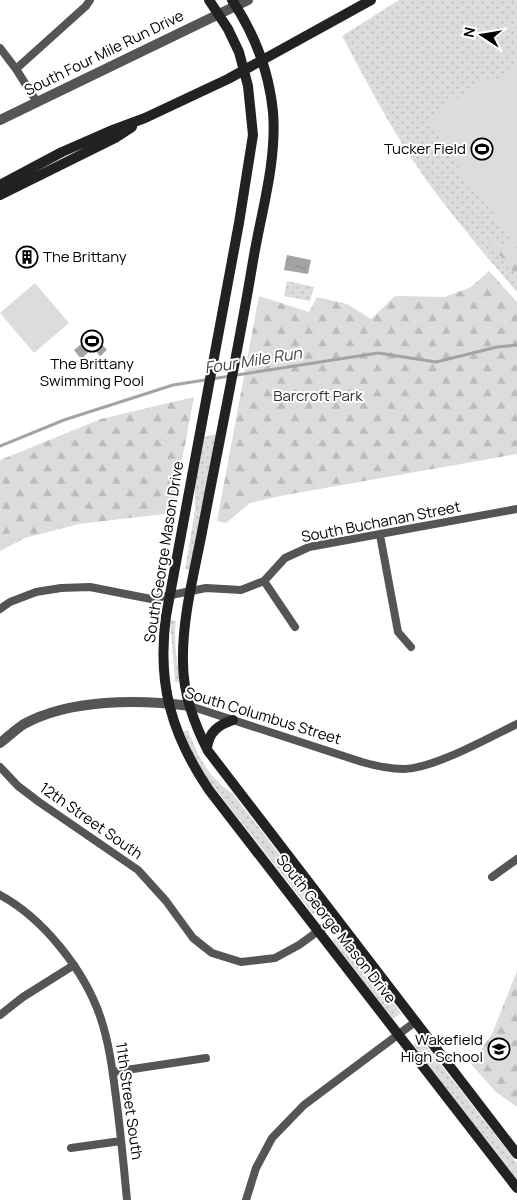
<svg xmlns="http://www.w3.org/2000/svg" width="517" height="1200" font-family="Manrope,sans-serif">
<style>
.green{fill:url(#green-dots)}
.forest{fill:url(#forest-firs)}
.pitch{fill:#dcdcdc}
.water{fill:url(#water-ripples)}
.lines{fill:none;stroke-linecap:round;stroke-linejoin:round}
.stream{stroke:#a3a3a3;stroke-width:3}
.minor{stroke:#555;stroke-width:8}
.tertiary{stroke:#555;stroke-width:10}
.secondary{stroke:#222;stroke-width:10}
.labels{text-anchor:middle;stroke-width:4;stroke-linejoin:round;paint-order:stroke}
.street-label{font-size:15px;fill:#000;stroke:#fff}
.poi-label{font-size:15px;fill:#000;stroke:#fff;text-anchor:end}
.park-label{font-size:15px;fill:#333;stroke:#fff}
.water-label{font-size:16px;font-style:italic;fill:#444;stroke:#fff}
</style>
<defs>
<pattern id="green-dots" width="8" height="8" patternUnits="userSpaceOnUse" patternTransform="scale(1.25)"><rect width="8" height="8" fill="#dcdcdc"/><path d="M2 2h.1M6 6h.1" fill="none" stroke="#bbb" stroke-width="1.8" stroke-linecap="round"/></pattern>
<pattern id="forest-firs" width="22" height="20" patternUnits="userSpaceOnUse" patternTransform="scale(1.25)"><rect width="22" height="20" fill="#dcdcdc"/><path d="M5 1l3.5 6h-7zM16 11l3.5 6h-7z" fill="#bbb"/></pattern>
<pattern id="water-ripples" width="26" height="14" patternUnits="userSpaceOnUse" patternTransform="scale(1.25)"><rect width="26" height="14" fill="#a3a3a3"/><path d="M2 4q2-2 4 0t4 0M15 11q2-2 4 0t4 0" fill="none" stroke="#8b8b8b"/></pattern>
</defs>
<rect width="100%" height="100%" fill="#fff"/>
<path class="green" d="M399,0h118v292c-40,-47 -81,-94 -114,-147 -22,-35 -41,-72 -61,-109z
M287,281l27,6 -4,14 -26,-5z
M216,434l-26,136 -5,-1 10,-58v-25l9,-49z
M170,620l6,1c-3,20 2,41 3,61h-4z
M188,730c11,28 19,46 45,64l88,114 -8,6 -104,-133 -15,-24 -11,-25z
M340,934l61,79 -8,6 -61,-79z
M420,1038l97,125v16l-104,-134z"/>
<path class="forest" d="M488,241l26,6 3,4v25z
M489,271l28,31v152l-237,42 -30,7 -24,20 -9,-2 42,-225 50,16 8,-15 30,7 24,15 24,-23 50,1 26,-10z
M194,397l-22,116 -93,11 -54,14 -25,13v-91l101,-41z
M517,971v136l-21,-15 -25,-28 21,-30z"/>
<path class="pitch" d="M517,67v179l-3,1 -30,-51 -22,-22 -32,-51 3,-10 50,-32 18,-3z
M35,283l34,40 -35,30 -34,-40z"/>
<path class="water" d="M287,255l24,5 -3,14 -24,-4z
M93,334l14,16 -7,6 -7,-8 -12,11 -7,-9z"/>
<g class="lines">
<path class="stream" d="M0,446l64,-26 109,-35 205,-32 58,9 61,-15 20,-2"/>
<path class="minor" d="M0,48l16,21 21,33
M16,69l70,-63 4,-6
M380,535l18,97 13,15
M264,581l31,46
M0,609l10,-7 26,-10 25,-4 29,-1 61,12 55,-11 35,2 23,-9 21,-23 24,-11 208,-38
M190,706l172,56c14,4 28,7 42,7 31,-1 84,-31 113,-45
M0,767l18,19 21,16 99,68 28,31 27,37 19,15 29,9 34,-4 24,-13 37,-27
M492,877l25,-18
M0,895c43,23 84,75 100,121 10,29 13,59 17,89 4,32 7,63 10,95
M0,1015l23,-18 51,-32
M113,1072l93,-14
M71,1148l50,-7
M246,1200l10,-32 16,-30 32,-33 111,-83"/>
<path class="tertiary" d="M0,120l248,-120
M0,743c8,-6 16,-14 24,-19 46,-25 114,-25 166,-18"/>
<path class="secondary" d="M209,0l19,29 11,23 9,34 5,49 -14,88 -73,393c-9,67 5,118 43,174l308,398
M232,0c22,33 37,72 41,112 4,50 -12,101 -20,149 -15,91 -34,181 -51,271 -8,42 -20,87 -19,130 0,32 11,61 25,89l309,403
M0,185l62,-33 48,-21 35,-13 83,-39 143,-79
M0,195l115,-57 17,-11
M207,748c2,-16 11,-23 26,-28"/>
</g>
<defs>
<g id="stadium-ring" transform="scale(1.125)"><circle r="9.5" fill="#fff" stroke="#000" stroke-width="1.5"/><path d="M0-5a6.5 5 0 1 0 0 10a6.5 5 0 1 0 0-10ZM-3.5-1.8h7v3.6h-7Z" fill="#000"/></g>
<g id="building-ring" transform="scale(1.125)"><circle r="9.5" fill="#fff" stroke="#000" stroke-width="1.5"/><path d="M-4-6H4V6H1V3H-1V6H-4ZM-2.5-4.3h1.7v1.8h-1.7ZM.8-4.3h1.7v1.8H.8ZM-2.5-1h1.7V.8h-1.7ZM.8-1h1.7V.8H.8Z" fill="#000"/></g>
<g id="school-ring" transform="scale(1.125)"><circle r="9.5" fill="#fff" stroke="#000" stroke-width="1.5"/><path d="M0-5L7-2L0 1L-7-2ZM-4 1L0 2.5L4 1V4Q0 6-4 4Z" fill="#000"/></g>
</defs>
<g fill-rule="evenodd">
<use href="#stadium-ring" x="482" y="149"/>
<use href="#building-ring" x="27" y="257"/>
<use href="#stadium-ring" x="92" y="341"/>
<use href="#school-ring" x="499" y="1049"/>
</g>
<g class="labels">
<g class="street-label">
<text transform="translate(104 53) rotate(-26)" y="5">South Four Mile Run Drive</text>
<text transform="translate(381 522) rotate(-11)" y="5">South Buchanan Street</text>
<text transform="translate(164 552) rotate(-81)" y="5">South George Mason Drive</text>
<text transform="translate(263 716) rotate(17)" y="5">South Columbus Street</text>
<text transform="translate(91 821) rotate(35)" y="5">12th Street South</text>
<text transform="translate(336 929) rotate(52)" y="5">South George Mason Drive</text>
<text transform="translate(129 1101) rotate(82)" y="5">11th Street South</text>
</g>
<g class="poi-label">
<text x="466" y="154">Tucker Field</text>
<text x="43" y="262" text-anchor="start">The Brittany</text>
<text x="92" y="369" text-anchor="middle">The Brittany<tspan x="92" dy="17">Swimming Pool</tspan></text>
<text x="483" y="1045">Wakefield<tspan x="483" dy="17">High School</tspan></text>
</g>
<g class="park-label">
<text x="318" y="401">Barcroft Park</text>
</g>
<g class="water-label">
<text transform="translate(253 360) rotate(-9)" y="6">Four Mile Run</text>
</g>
</g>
<g transform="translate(482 35) rotate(282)" stroke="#ffffff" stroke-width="4" paint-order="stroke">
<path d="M0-4L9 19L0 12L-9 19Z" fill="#000000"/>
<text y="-8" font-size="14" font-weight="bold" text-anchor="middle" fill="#000000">N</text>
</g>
</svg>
